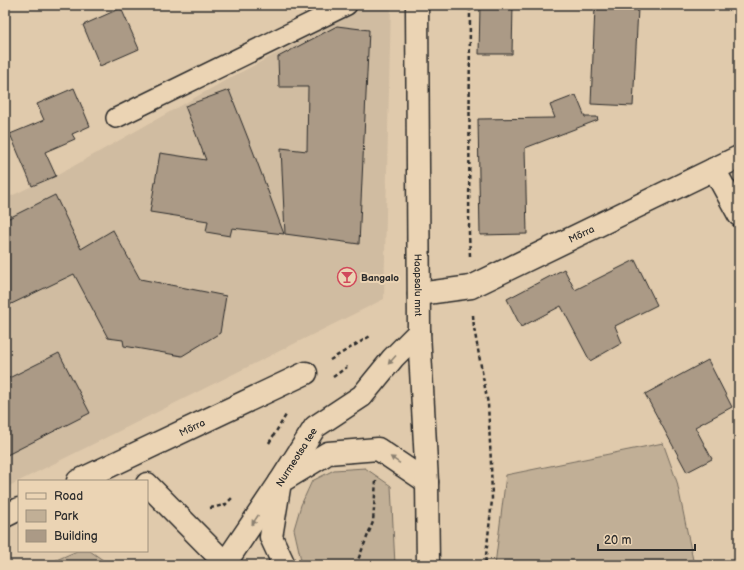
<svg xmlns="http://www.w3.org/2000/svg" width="744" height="570" font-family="'Balsamiq Sans',sans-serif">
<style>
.built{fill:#d0bca1}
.green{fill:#c1af96;stroke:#766d60}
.building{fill:#ab9a86;stroke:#2b2b2b}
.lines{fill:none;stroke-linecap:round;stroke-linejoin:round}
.lane-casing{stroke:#2b2b2b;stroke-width:22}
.street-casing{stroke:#2b2b2b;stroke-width:25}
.secondary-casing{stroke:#2b2b2b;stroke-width:25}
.path{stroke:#2b2b2b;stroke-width:2.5;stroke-dasharray:4 3;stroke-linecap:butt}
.lane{stroke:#ebd4b4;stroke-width:19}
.street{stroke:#ebd4b4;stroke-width:22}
.secondary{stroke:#ebd4b4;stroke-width:22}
.oneway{fill:#8b8070}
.labels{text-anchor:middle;stroke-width:4;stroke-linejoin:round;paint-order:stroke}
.street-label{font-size:10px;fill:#2b2b2b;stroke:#ebd4b4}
.poi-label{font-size:10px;font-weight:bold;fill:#2b2b2b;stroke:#ebd4b4;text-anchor:start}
</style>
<rect width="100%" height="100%" fill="#e0caac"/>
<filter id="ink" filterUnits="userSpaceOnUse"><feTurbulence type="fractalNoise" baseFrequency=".025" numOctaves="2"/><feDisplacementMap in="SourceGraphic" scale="8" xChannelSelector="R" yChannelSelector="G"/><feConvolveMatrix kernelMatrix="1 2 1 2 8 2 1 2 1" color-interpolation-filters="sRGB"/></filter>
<g filter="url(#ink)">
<path class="built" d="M369,5h22l-7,294 -379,189v-289l27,-13 24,-10 172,-97z"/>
<path class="green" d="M663,443l14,39 17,83h-199l11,-90z
M365,468l26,18 4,79h-92l-2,-5 -7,-31 7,-24 11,-24 22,-11z
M77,551h13l20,14h-65z"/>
<path class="building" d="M480,5h33l-1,49h-33z
M595,7l43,1 -5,98 -42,-2z
M121,8l18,41 -39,17 -17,-41z
M337,26l32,4 -10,214 -74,-10 -4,-86 26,3 1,-64h-29l-1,-30z
M74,88l16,38 -18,8 3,5 -30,13 11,24 -24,10 -22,-52 34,-14 -7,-16z
M229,90l24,61 31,83 -52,-6 -2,8 -24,-4 2,-11 -58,-9 10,-59 46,7 -21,-54z
M576,95l9,22h12l1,3 -73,28 2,86 -47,1 -2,-116 77,-1 -5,-13z
M55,195l26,54 32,-19 27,49 86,17 -6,37 -38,23 -58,-10 -1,-6 -15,-2 -34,-64 -69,33v-87z
M635,260l22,45 -42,21 7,17 -32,18 -29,-55 -40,21 -14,-28 57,-30 11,21z
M59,353l31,60 -85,43v-76z
M708,360l24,47 -37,20 17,32 -25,13 -42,-78z"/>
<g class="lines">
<g class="lane-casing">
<path id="lane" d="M116,118l231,-113"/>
</g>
<g class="street-casing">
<g id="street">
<path d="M714,169l25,46"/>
<path id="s1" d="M419,294l52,-7 268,-130"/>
<path id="s2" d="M78,481l228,-108"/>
<path d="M147,484l80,81"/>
<path d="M5,516l14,-7"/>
<path id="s3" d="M224,565l56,-83 35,-55 47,-31 31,-38 26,-26"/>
<path d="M284,565l-13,-28 9,-55 48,-29 50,-4 49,33"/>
</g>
</g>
<g class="secondary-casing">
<g id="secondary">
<path id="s4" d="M417,5l2,327 8,150 1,83"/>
</g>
</g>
<path class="path" d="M470,256l-1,-23 1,-228
M473,315l1,13 14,76 3,59 1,37 -7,65
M330,360l42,-25
M333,377l14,-10
M269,443l17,-28
M210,508l15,-3 8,-8
M356,565l17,-43 3,-41"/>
<use href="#lane" class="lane"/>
<use href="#street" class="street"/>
<use href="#secondary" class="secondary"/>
</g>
<defs><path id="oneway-solid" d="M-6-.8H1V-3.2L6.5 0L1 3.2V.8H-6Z"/></defs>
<g class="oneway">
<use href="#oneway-solid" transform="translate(392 360) rotate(132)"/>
<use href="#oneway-solid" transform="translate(395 460) rotate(-146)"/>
<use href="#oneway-solid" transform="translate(255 520) rotate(124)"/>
</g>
</g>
<defs>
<g id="bar-ring" transform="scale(1)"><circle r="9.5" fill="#ebd4b4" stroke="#d1495b" stroke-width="1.5"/><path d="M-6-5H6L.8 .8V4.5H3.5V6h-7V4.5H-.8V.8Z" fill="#d1495b"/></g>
</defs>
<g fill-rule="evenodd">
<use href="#bar-ring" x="347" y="277"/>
</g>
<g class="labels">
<g class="street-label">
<text dy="4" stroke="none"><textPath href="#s1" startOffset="175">Mõrra</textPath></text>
<text dy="4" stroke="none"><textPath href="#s4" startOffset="280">Haapsalu mnt</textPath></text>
<text dy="4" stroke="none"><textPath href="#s2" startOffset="126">Mõrra</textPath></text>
<text dy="4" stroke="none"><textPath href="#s3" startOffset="130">Nurmeotsa tee</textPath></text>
</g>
<g class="poi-label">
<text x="361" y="281">Bangalo</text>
</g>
</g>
<rect width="744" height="570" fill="none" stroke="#ebd4b4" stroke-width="20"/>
<rect x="10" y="10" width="724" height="550" fill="none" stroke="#2b2b2b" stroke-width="1.5" filter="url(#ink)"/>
<rect x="18" y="480" width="130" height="72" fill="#ebd4b4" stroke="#9e907d"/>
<rect x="26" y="493" width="20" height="6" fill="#ebd4b4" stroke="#9e907d"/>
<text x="54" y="500" font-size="12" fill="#2b2b2b">Road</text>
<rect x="26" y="510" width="20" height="12" fill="#c1af96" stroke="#9e907d"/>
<text x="54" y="520" font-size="12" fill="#2b2b2b">Park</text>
<rect x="26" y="530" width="20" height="12" fill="#ab9a86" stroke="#9e907d"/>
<text x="54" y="540" font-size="12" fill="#2b2b2b">Building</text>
<path d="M598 544v6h97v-6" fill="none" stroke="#2b2b2b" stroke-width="2"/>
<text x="604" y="544" font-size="12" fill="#2b2b2b" stroke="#ebd4b4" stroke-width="3" paint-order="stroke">20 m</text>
</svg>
